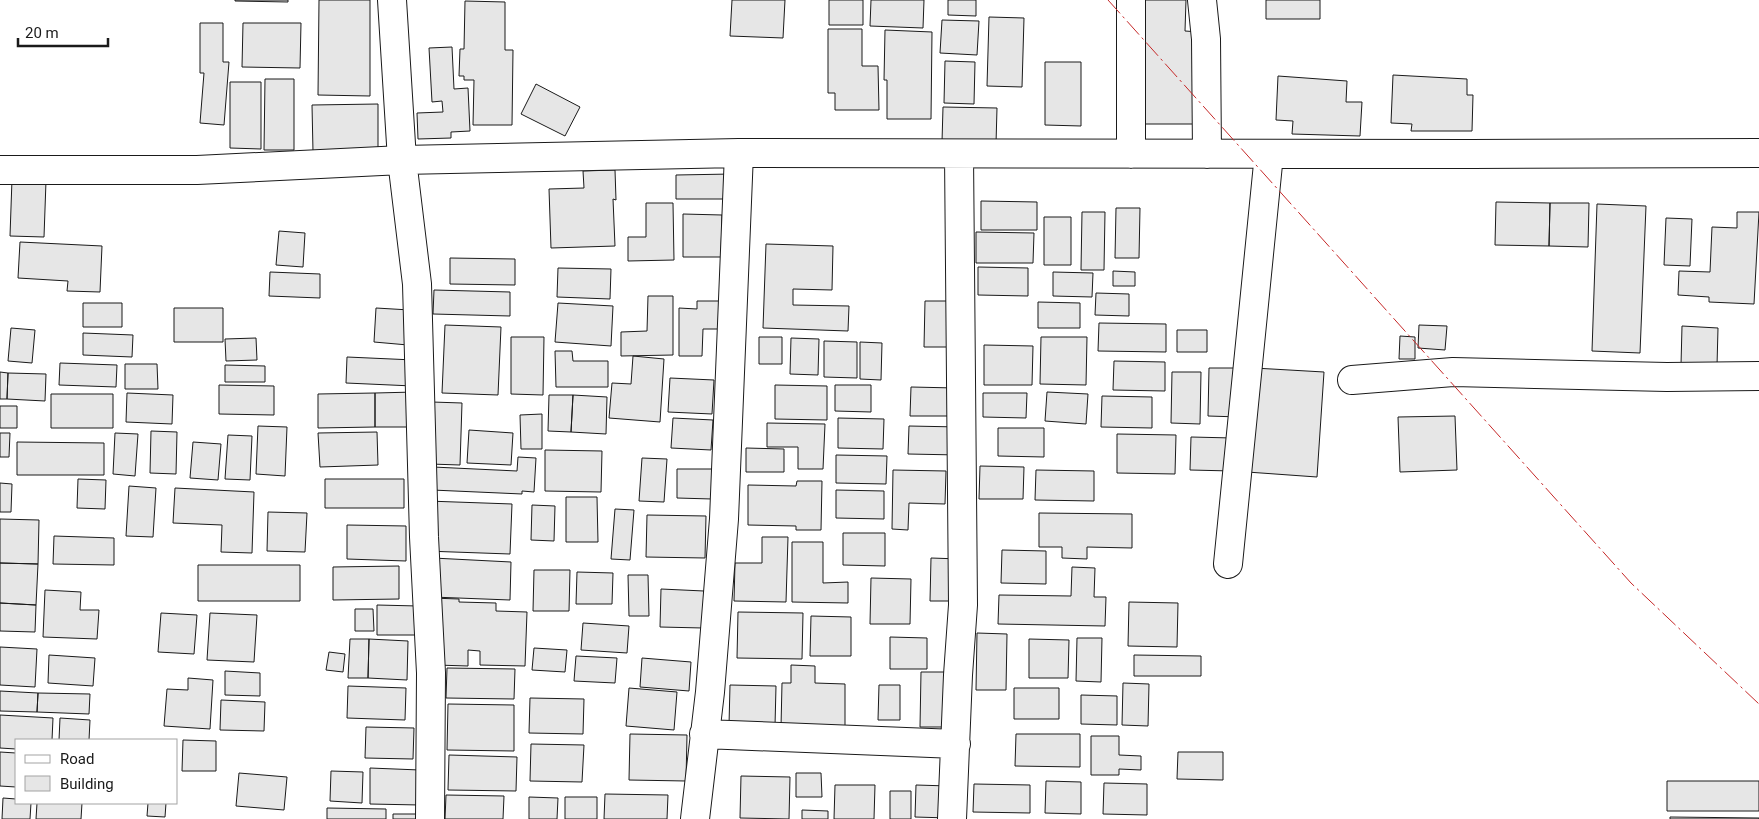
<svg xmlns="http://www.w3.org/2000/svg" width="1759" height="819" font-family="Roboto,sans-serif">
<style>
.building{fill:#e6e6e6;stroke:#1a1a1a}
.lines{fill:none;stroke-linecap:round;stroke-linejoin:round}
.minor-casing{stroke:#1a1a1a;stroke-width:30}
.minor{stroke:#fff;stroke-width:28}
.power{stroke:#c62828;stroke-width:1;stroke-dasharray:18 4 2.5 4;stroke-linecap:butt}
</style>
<rect width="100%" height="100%" fill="#fff"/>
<path class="building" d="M235,0h53v2l-53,-1z
M319,0h51v96l-52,-1z
M732,0h53l-2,38 -53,-2z
M829,0h34v25h-34z
M871,0h53l-1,28 -53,-2z
M948,0h28v16l-28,-1z
M1137,0h49l-1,31 15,1 -1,92h-56z
M1266,0h54v19h-54z
M465,1l40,1v48h8l-1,75h-39l1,-45h-10v-4h-5l1,-27h4z
M989,17l35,1 -2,69 -35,-1z
M942,20l37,1 -2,34 -37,-2z
M200,23h23v39h6l-5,63 -24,-2 4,-50h-4z
M243,23h58l-1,45 -58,-1z
M828,29h34v37h16l1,44h-44v-17h-7z
M885,30l47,2 -1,87h-44v-39h-3z
M452,47l2,42 14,-1 2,43 -19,1v6l-33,1 -1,-26 26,-1 -1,-11 -10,1 -3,-54z
M945,61l30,1 -1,42 -30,-1z
M1045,62h36v64l-36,-1z
M1393,75l74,4v16h6l-1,36h-61l1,-7 -21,-1z
M1278,76l69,5 -1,21h16l-2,34 -68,-2 1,-13 -17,-1z
M265,79h29v71h-30z
M230,82h31v67l-31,-1z
M536,84l44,23 -15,29 -44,-22z
M378,104v47l-65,1 -1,-47z
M943,107l54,1 -1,36 -54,-2z
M615,170l1,30 -3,-1 2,47 -64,2 -2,-59 35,-1 -1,-17z
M732,174v25h-56v-24z
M12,179l34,2 -2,56 -34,-1z
M981,201l56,1v28h-56z
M1496,202l54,1 -1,43 -54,-1z
M646,203h27l1,57 -46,1v-24h18z
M1550,203h39l-1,44 -39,-1z
M1597,204l49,2 -6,147 -48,-2z
M1116,208h24l-1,50h-24z
M1082,212h23l-1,58h-23z
M1737,212h22l-5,92 -45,-2v-5l-31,-2 1,-24 31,1 2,-45 25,1z
M683,214l39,1 -1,42h-38z
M1044,217h27v48h-27z
M1666,218l26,1 -2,47 -26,-1z
M279,231l26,2 -2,34 -27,-2z
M976,232l58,1 -1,30h-57z
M20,242l82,4 -2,46 -33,-1 1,-10 -50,-3z
M766,244l67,2 -1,44 -39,-1v16l56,1 -1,25 -85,-3z
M450,258l65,1v26l-65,-1z
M978,267l50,1v28l-50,-1z
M558,268l53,1 -1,30 -53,-2z
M1113,271l22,1v14h-22z
M270,272l50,2v24l-51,-2z
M1053,272l40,1 -1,24 -39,-1z
M434,290l76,2v24l-77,-2z
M1096,293l33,1v22l-34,-1z
M648,296h25v59l-52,1v-24l26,-1z
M697,301h28v28h-22l-1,27h-23v-48l18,1z
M925,301h33v46h-34z
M1038,302l42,1v25h-42z
M83,303h39v24h-39z
M558,303l55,3 -2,40 -56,-4z
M174,308h49v34h-49z
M376,308l34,2 -2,35 -34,-3z
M1099,323l67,1v28l-68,-1z
M445,325l56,2 -3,68 -56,-2z
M1419,325l28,1 -2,24 -27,-2z
M1682,326l36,2 -1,38 -36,-1z
M11,328l24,2 -3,33 -24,-2z
M1177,330h30v22h-30z
M83,333l50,2 -1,22 -49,-2z
M1400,336l15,1v22h-16z
M511,337h33l-1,58 -32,-1z
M759,337h23v27h-23z
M1041,337h46l-1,48 -46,-1z
M256,338l1,22 -31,1 -1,-22z
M791,338l28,1 -1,36 -28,-1z
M824,341l33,1v36l-33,-1z
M860,342l22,1 -1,37 -21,-1z
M984,345l49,1 -1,39h-48z
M555,351h17l1,10h35v26h-52z
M633,356l31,3 -4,63 -51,-4 3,-35 19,1z
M347,357l67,3 -1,26 -67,-3z
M1114,361l51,1v29l-52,-1z
M60,363l57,2 -1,22 -57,-2z
M125,364h32l1,25h-33z
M225,365l40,1v16h-40z
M1209,368h32l-1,49 -32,-1z
M1254,368l70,4 -7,105 -70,-5z
M0,372l8,1 -1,26h-7z
M1172,372h29l-1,52 -29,-1z
M8,373l38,1 -1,27 -38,-2z
M670,378l44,2 -2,34 -44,-2z
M219,385l55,1v29l-55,-1z
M775,385l52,1v34l-52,-1z
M835,385h36v27l-36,-1z
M911,387l45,1 -1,28h-45z
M415,392v35h-40v-34z
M1047,392l41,2 -2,30 -41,-3z
M127,393l46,2 -1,29 -46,-2z
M375,393v34l-57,1v-34z
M983,393h44l-1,25 -43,-1z
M51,394h62v34h-62z
M549,395h24l-2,37 -23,-1z
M573,395l34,2 -1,37 -35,-2z
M1102,396l50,1v31l-51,-1z
M432,402l30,1 -2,62 -30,-1z
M0,406h17v22h-17z
M542,414v35h-21l-1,-34z
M1455,416l2,54 -57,2 -2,-55z
M673,418l40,2 -2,30 -40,-2z
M838,418l46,1 -1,30 -45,-1z
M767,423l58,1 -2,45h-25v-22h-31z
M258,426l29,1 -2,49 -29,-2z
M909,426l51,1 -1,28 -51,-1z
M998,428h46v29l-46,-1z
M469,430l44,3 -2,32 -44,-2z
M151,431l26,1 -1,42 -26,-1z
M377,432l1,33 -58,2 -2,-34z
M0,433h10l-1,24h-9z
M115,433l23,1 -3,42 -22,-2z
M1117,434l59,1 -1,39 -58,-1z
M228,435l24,1 -2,44 -25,-1z
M1191,437l42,1 -1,33 -42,-1z
M17,442l87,1v32h-87z
M193,442l28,2 -3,36 -28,-2z
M746,448l38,1v23h-38z
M545,450l57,1 -1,41 -56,-1z
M836,455l51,1 -1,28 -50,-1z
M518,457l18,1 -2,34 -12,-1v3l-90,-4 1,-23 84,4z
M642,458l25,1 -3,43 -25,-1z
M980,466l44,1 -1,32h-44z
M677,469h35v30l-35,-1z
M893,470l53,1 -1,33 -36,-1 -1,27 -16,-1z
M1036,470l58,1v30l-59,-1z
M78,479l28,1 -1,29 -28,-1z
M325,479h79v29h-79z
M797,481h25l-1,49h-25v-4l-48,-1v-40l48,1z
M0,483l12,1 -1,28h-11z
M129,486l27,2 -3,49 -27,-1z
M175,488l79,4 -2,61 -31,-1 1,-27 -49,-2z
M836,490l48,1v28l-48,-1z
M566,497h31l1,45h-32z
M427,501l85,3 -2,50 -85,-3z
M532,505l23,1 -1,35 -23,-1z
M615,509l19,1 -4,50 -19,-1z
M268,512l39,1 -2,39 -38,-1z
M1039,513l93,1v34l-45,-1v12l-25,-1v-11h-23z
M647,515l59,1 -1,42 -59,-1z
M0,519l39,1 -1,44 -38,-1z
M347,525l59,1v35l-59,-2z
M843,533h42v33l-42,-1z
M54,536l60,2v27l-61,-1z
M762,537h26l-2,65 -52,-1 1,-38h27z
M792,542h31v41l25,-1v21l-56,-1z
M1002,550l44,1v33l-45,-1z
M433,558l78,4 -1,38 -78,-3z
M931,558l29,1 -1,42h-29z
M0,563l38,1 -2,41 -36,-2z
M198,565h102v36h-102z
M399,566v33l-66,1v-33z
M1072,567l23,1 -1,29h12l-1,29 -107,-2 1,-29 72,1z
M534,570h36l-1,41h-36z
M577,572l36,1 -1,31h-36z
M628,575h20l1,41h-20z
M871,578l40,1 -1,45h-40z
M661,589l43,2 -1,37 -43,-1z
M45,590l36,2 -1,18h19l-2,29 -54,-2z
M431,598l28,1v3l37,1v8l31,1 -2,54 -45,-1v-14l-12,-1v16l-32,-1z
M1129,602l49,1 -1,44 -49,-1z
M0,603l36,2 -1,27 -35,-1z
M377,605l41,1v29h-41z
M355,609h18l1,22h-19z
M738,612l65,1 -1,46 -65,-1z
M161,613l36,2 -3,39 -36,-2z
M210,613l47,2 -3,47 -47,-2z
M811,616l40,1v39h-41z
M583,623l46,3 -2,27 -46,-3z
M977,633l30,1 -1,56h-30z
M890,637l37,1v31h-37z
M1077,638h25l-1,44 -25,-1z
M350,639h19l-1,39h-20z
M369,639l39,2 -1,39 -39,-2z
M1029,639l40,1 -1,38h-39z
M0,647l37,2 -2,38 -35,-2z
M534,648l33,2 -2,22 -33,-2z
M329,652l16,2 -2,18 -17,-2z
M49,655l46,3 -2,28 -45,-3z
M1134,655l67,1v20h-67z
M576,656l41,2 -2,25 -41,-2z
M642,658l49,4 -2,29 -49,-4z
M791,665l24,1v17l30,1v44l-64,-1 1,-44h9z
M447,668l68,1 -1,30 -68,-1z
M225,671l35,2v23l-35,-1z
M921,672h28l-1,55h-28z
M188,678l25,2 -3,49 -46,-3 3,-37 21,1z
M1123,683l26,1 -1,42 -26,-1z
M730,685l46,1 -1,40 -46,-1z
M879,685h21v35h-22z
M348,686l58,2 -1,32 -58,-2z
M629,688l48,4 -3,38 -48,-4z
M1014,688h45v31h-45z
M0,691l38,2 -1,19 -37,-1z
M38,693l52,1 -1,20 -52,-2z
M1081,695l36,1v29l-36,-1z
M530,698l54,1 -1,35 -54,-1z
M221,700l44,2 -1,29 -44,-1z
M448,704l66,1v46l-67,-1z
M0,715l53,3 -1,22h-36v9l-16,-1z
M60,718l30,2 -1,20h-30z
M366,727l48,1 -1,31 -48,-1z
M630,734l57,1 -1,46 -57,-1z
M1016,734h64v33l-65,-1z
M1091,736h28v19l22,1v14l-22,-1v6h-28z
M183,740l33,1v30h-34z
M531,744l53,1 -2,37 -52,-1z
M0,752l16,1v34l-16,-1z
M1178,752h45v28l-46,-1z
M449,755l68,2 -1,34 -68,-1z
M370,768l50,2v35l-50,-1z
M331,771l32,1 -1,31 -32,-2z
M239,773l48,4 -3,33 -48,-4z
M796,773h25l1,24h-26z
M741,776l49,1 -1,42 -49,-1z
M1046,781l35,1v32l-36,-1z
M1667,781h92v30h-92z
M1104,783l43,1v31l-44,-1z
M974,784l56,1v28l-57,-1z
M835,785h40l-1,34h-40z
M916,785l33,1v32l-34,-1z
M890,791h21v28h-21z
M605,794l63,1 -1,24h-63z
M446,795l58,1 -1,23h-58z
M529,797l29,1 -1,21h-28z
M565,797h32v22h-32z
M3,798l13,1v4h15l-1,16h-28z
M37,803h45l-1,16h-45z
M148,803h18l-1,14 -18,-1z
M327,808l59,1v10h-59z
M802,810l26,1v8h-26z
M393,814h34l1,5h-35z
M1670,817l89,1v1h-89z"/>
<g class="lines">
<g class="minor-casing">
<path id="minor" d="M392,0l10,160 15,124 7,253 7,136 -1,146
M1131,0v154
M1202,0l4,39 1,115
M0,170h197l205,-10 337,-7 732,1 288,-1
M1352,380l101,-8 214,5 92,-1
M1228,564l41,-410
M704,734l252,10
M695,819l15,-127 14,-173 15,-366
M952,819l6,-144 5,-70 -4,-451"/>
</g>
<use href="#minor" class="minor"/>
<path class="power" d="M1108,0l523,583 128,121"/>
</g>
<rect x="15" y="739" width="162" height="65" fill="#ffffff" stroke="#a3a3a3"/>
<rect x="25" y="755" width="25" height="8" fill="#ffffff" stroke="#a3a3a3"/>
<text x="60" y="764" font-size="15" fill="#1a1a1a">Road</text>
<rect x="25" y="776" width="25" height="15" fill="#e6e6e6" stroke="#a3a3a3"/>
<text x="60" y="789" font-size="15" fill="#1a1a1a">Building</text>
<path d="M18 38v8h90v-8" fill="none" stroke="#1a1a1a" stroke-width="2.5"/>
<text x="25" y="38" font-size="15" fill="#1a1a1a" stroke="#ffffff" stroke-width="4" paint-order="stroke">20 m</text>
</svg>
